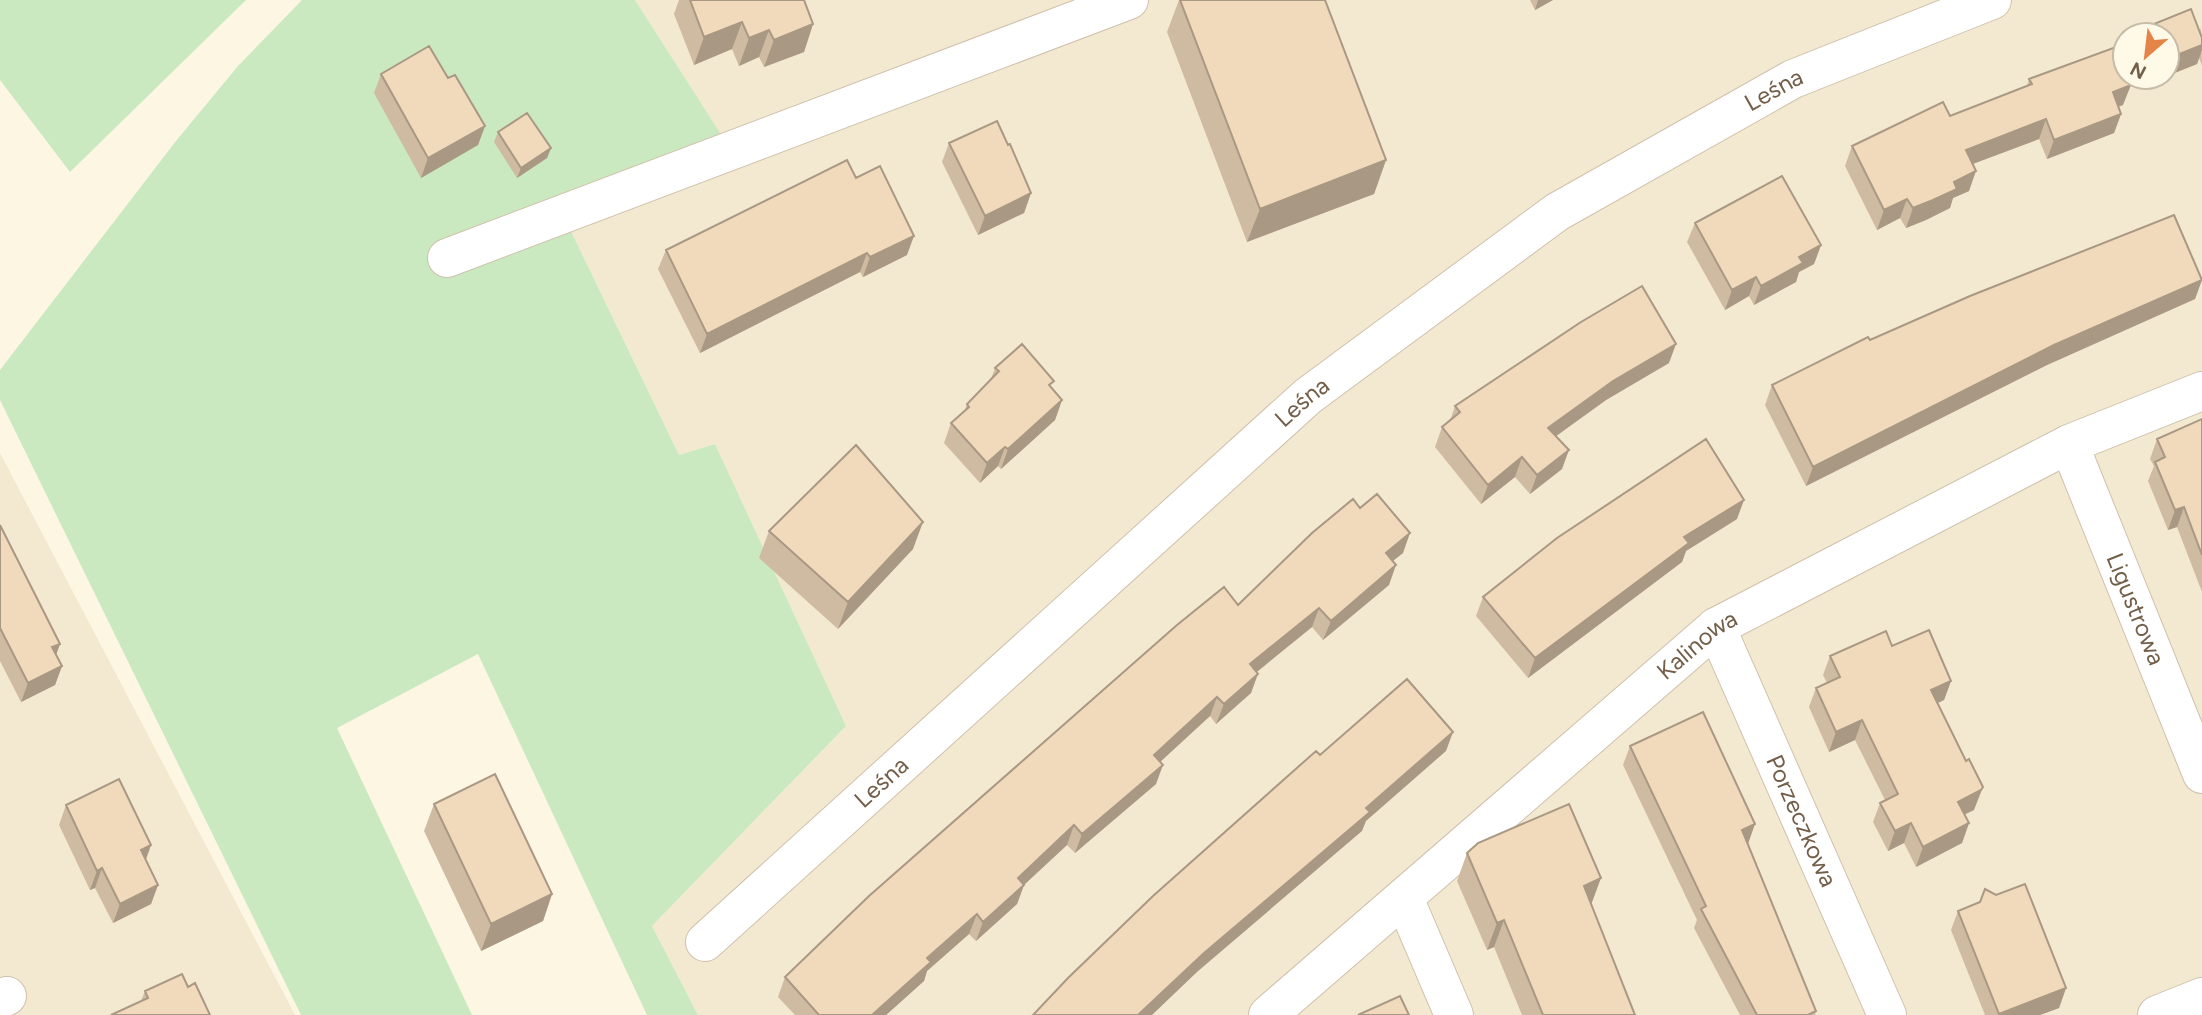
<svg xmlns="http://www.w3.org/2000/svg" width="2202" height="1015" font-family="Figtree,sans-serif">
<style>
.residential{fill:#f3e9d1;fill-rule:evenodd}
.green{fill:#cbe9c1}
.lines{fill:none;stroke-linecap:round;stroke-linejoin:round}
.minor-casing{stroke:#cfc1ac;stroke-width:40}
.minor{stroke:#fff;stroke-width:38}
.wall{fill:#cfbba1}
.shaded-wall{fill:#a99883}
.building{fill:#f1d9bb;stroke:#a99883;stroke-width:2}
.labels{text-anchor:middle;stroke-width:7;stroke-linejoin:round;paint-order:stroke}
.street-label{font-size:24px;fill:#735f49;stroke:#fffae8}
</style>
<rect width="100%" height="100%" fill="#fcf6e2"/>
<path class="residential" d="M635,0h1567v1015h-1504l-46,-89 194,-200 -131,-282 -36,11 -111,-230 153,-89zM2125,35h42v42h-42z
M0,453l127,242 168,320h-295z"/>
<path class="green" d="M0,0h246l-176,172 -70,-92z
M302,0h333l87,136 -154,89 111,230 36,-11 131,282 -194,200 46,89h-51l-169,-361 -141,74 135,287h-171l-301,-615v-30l176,-229 62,-75z"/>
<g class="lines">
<g class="minor-casing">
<g id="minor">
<path d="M447,258l682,-258"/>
<path id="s1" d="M2069,444l133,330"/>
<path id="s2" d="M1716,627l171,388"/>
<path d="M1404,898l50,117"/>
<path id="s3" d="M705,942l603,-546 249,-184 236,-133 199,-79"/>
<path d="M0,999l7,-3"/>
<path id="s4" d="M1268,1015l448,-388 353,-183 133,-53"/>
<path d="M2157,1015l45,-18"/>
</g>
</g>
<use href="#minor" class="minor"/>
</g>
<path class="wall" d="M679,0h125l9,24 -9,28 -40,15 -5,-10 -20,9 -7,-17 -38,16 -20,-51z
M1179,0h146l61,160 -12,34 -127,48 -80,-210z
M1530,0h23l-18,10z
M2201,27l1,38 -3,-7 -2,6 -30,12v-41h-30l2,-5 61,2z
M381,74l104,52 -7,19 -57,33 -47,-85z
M2143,77h21l-18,7z
M2029,79l94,26 -5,2 3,7 -7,19 -67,26 -8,-20 -66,25 -4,27 -16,7 -3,10 -24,12 -20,8 -6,-10 -23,12 -32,-64 7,-20 98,-30 77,-30z
M498,132l53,16 -4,10 -30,20 -23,-36z
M949,143l82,50 -7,20 -46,22 -36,-73z
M856,178l51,77 -44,22 -3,-5 -160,81 -42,-84 8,-19z
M1695,223l126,22 -7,19 -15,8 -3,10 -42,23 -5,-9 -24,14 -38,-68z
M2202,278l-7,21 -148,66 -241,121 -41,-81 7,-20 98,-45z
M1669,363l-63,37 -50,36 6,33 -32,25 -15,-17 -34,27 -46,-57 7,-20 8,-6 5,-15z
M995,368l56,19 11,13 -7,20 -54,49 -3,-3 -18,17 -36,-40 7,-20 13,-11 3,-8 24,-25z
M2202,419v173l-25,-65 -9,3 -20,-49 6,-15 -4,-7 7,-20z
M1360,508l43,45 -11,8 -3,24 -66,55 -11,-13 -55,45 -6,21 -35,31 -6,-8 -50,46 -4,22 -81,69 -8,-8 -43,40 -7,19 -41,37 -7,-7 -42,37 -3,10 -38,34h-91l-17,-18 7,-20 453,-372z
M1737,519l-51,32 -4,11 -154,116 -52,-62 7,-19z
M0,525l60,119 -4,11 6,11 -7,19 -34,17 -21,-41z
M769,531l144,18 -75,80 -79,-71z
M1892,646l59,35 -7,19 -6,3 36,107 -9,4 4,9 -7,20 -46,24 -12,-24 -16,8 -15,-29 7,-19 5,-3 -30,-60 -26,12 -20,-45 7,-19 11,-5 -4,-8 7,-19z
M1630,746l118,98 68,167 -1,4h-75l-46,-87 3,-8 -74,-155z
M434,804l118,90 -9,27 -62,30 -57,-120z
M66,805l85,40 -5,15 12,25 -7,19 -38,19 -18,-35 -5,2 -31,-65z
M1467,853l124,52 44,110h-113l-28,-68 -7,3 -30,-69z
M1996,895l70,93 -7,20 -19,7h-55l-34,-85 7,-19z
M145,991l65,24 -69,-14z"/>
<path class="shaded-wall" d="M1538,0h15l-18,10z
M742,22l-10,27 -38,16 10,-28z
M813,24l-9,28 -40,15 10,-27z
M769,30l-10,27 -20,9 10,-28z
M2202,45v5l-5,14 -30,12v-17z
M2149,77h15l-18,7z
M2131,85l-8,20 -18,6 8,-19z
M2121,114l-7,19 -67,26 7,-19z
M2046,119l-7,20 -80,30 7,-19z
M485,126l-7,19 -57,33 7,-20z
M551,148l-4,10 -30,20 4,-10z
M1386,160l-12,34 -127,48 13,-33z
M1976,171l-7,20 -16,7 -3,10 -24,12 -20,8 7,-20 41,-26z
M1031,193l-7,20 -46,22 7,-19z
M1907,199l-7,19 -23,12 7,-20z
M914,236l-7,19 -44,22 7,-20z
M1821,245l-7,19 -15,8 -3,10 -42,23 7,-19 38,-29z
M867,253l-7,19 -160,81 7,-19z
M1756,277l-7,19 -24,14 7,-20z
M2202,280l-7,19 -148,66 -241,121 7,-19 241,-122z
M1676,344l-7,19 -63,37 -65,47 7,-19 65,-47z
M1062,400l-7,20 -54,49 7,-20z
M1005,447l-7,19 -18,17 7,-20z
M1569,450l-7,19 -32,25 7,-19z
M1522,457l-7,20 -34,27 7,-19z
M1744,500l-7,19 -51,32 -4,11 -154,116 7,-20 149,-121z
M2184,507l-7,20 -9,3 7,-20z
M923,522l-10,27 -75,80 10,-27z
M1410,533l-7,20 -24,19 7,-19z
M1396,565l-7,20 -66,55 8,-19z
M1319,608l-7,19 -69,56 7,-19z
M60,644l-7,19 -1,-16z
M62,666l-7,19 -34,17 7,-19z
M1258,674l-7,19 -35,31 8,-20z
M1951,681l-7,19 -20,9 7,-19z
M1217,697l-7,19 -63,58 7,-19z
M1862,720l-7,20 -26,12 7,-20z
M1453,732l-7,19 -80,70 -4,10 -165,141 -45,43h-14l66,-62 162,-145z
M1163,765l-7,19 -81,69 7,-19z
M1983,787l-9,23 -23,11 7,-19z
M1911,823l-7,20 -16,8 7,-20z
M1969,823l-7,20 -46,24 7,-20z
M1755,824l-7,20 -6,-14z
M1074,825l-7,20 -56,52 7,-19z
M151,845l-7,19 -3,-14z
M102,868l-7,20 -5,2 7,-19z
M1601,878l-10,27 -7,-19z
M158,885l-7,19 -38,19 7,-19z
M1024,885l-7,19 -41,37 7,-19z
M552,894l-9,27 -62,30 10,-27z
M977,914l-8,20 -42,37 -3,10 -38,34h-14l55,-57z
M1504,920l-10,27 -7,3 10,-27z
M2066,988l-7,20 -19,7h-41z"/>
<path class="building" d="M690,0h114l9,24 -39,16 -5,-10 -20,8 -7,-16 -38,15z
M1180,0h145l61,160 -126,49z
M2191,9l11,29v7l-35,14v-24h-26l-2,-5z
M429,46l19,32 7,-3 30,51 -57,32 -47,-84z
M2116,47l9,24v6h2l4,8 -18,7 8,22 -67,26 -8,-21 -80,31 10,21 -22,11 3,7 -24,11 -20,8 -6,-9 -23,11 -32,-64 91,-44 7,14 82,-32 -3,-5z
M527,113l24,35 -30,20 -23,-36z
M997,121l11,24 2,-1 21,49 -46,23 -36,-73z
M847,160l9,18 24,-12 34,70 -44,21 -3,-4 -160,81 -41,-84z
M1782,176l39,69 -22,12 4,6 -42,23 -5,-9 -24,13 -37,-67z
M2174,215l28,65 -148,65 -241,122 -41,-82 96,-48 2,3 100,-44z
M1642,286l34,58 -63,37 -65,47 21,22 -32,25 -15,-18 -34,28 -46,-58 18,-15 -5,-6 126,-84z
M1022,344l32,37 -5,4 13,15 -54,49 -3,-2 -18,16 -36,-40 18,-16 -2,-3 32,-33 -4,-3z
M2202,419v136l-18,-48 -9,3 -20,-48 10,-5 -8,-18z
M1706,439l38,61 -60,37 5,6 -154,115 -52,-61 74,-59z
M856,445l67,77 -75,80 -79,-71z
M1377,494l33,39 -24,20 10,12 -65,56 -12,-13 -69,56 8,10 -34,30 -7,-7 -63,58 9,10 -81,69 -8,-9 -56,53 6,7 -41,37 -6,-8 -50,44 4,4 -59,53h-53l-34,-38 84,-81 308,-271 47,-38 14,18 74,-72 41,-34 7,9z
M0,525l60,119 -8,3 10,19 -34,17 -28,-55z
M1929,630l22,51 -20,9 35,71 3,-2 14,28 -2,3 -23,12 11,21 -46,24 -12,-24 -16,8 -15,-28 18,-9 -36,-74 -26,12 -20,-44 24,-11 -10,-21 56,-25 6,15z
M1407,679l46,53 -87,76 4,4 -166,141 -66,62h-105l35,-37 85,-82 163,-145 4,4z
M1703,712l52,112 -13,6 74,181 -8,4h-51l-56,-106 5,-3 -76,-160z
M495,774l57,120 -61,30 -57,-120z
M119,779l32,66 -10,5 17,35 -38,19 -18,-36 -5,3 -31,-66z
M1569,804l32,74 -17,8 51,129h-92l-39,-95 -7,3 -30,-70 11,-10z
M2025,884l41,104 -67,26 -41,-103 22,-9 5,-13 11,6z
M182,974l6,13 7,-4 15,32h-99l37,-17 -3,-7z
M1400,996l9,19h-51z"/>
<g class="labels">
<g class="street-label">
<text dy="8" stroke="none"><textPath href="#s3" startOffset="1372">Leśna</textPath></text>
<text dy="8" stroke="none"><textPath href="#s3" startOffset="805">Leśna</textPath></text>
<text dy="8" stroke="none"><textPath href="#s1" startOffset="178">Ligustrowa</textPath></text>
<text dy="8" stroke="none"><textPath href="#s4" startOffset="567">Kalinowa</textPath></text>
<text dy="8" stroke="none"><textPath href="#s3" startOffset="238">Leśna</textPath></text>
<text dy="8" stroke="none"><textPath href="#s2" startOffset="212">Porzeczkowa</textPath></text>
</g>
</g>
<g transform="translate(2146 56) rotate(208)"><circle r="33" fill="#fffae8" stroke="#c7bca8" stroke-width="2"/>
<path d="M0-5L12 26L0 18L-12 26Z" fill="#e48449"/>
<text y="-10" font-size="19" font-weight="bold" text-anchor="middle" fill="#735f49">N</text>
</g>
</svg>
